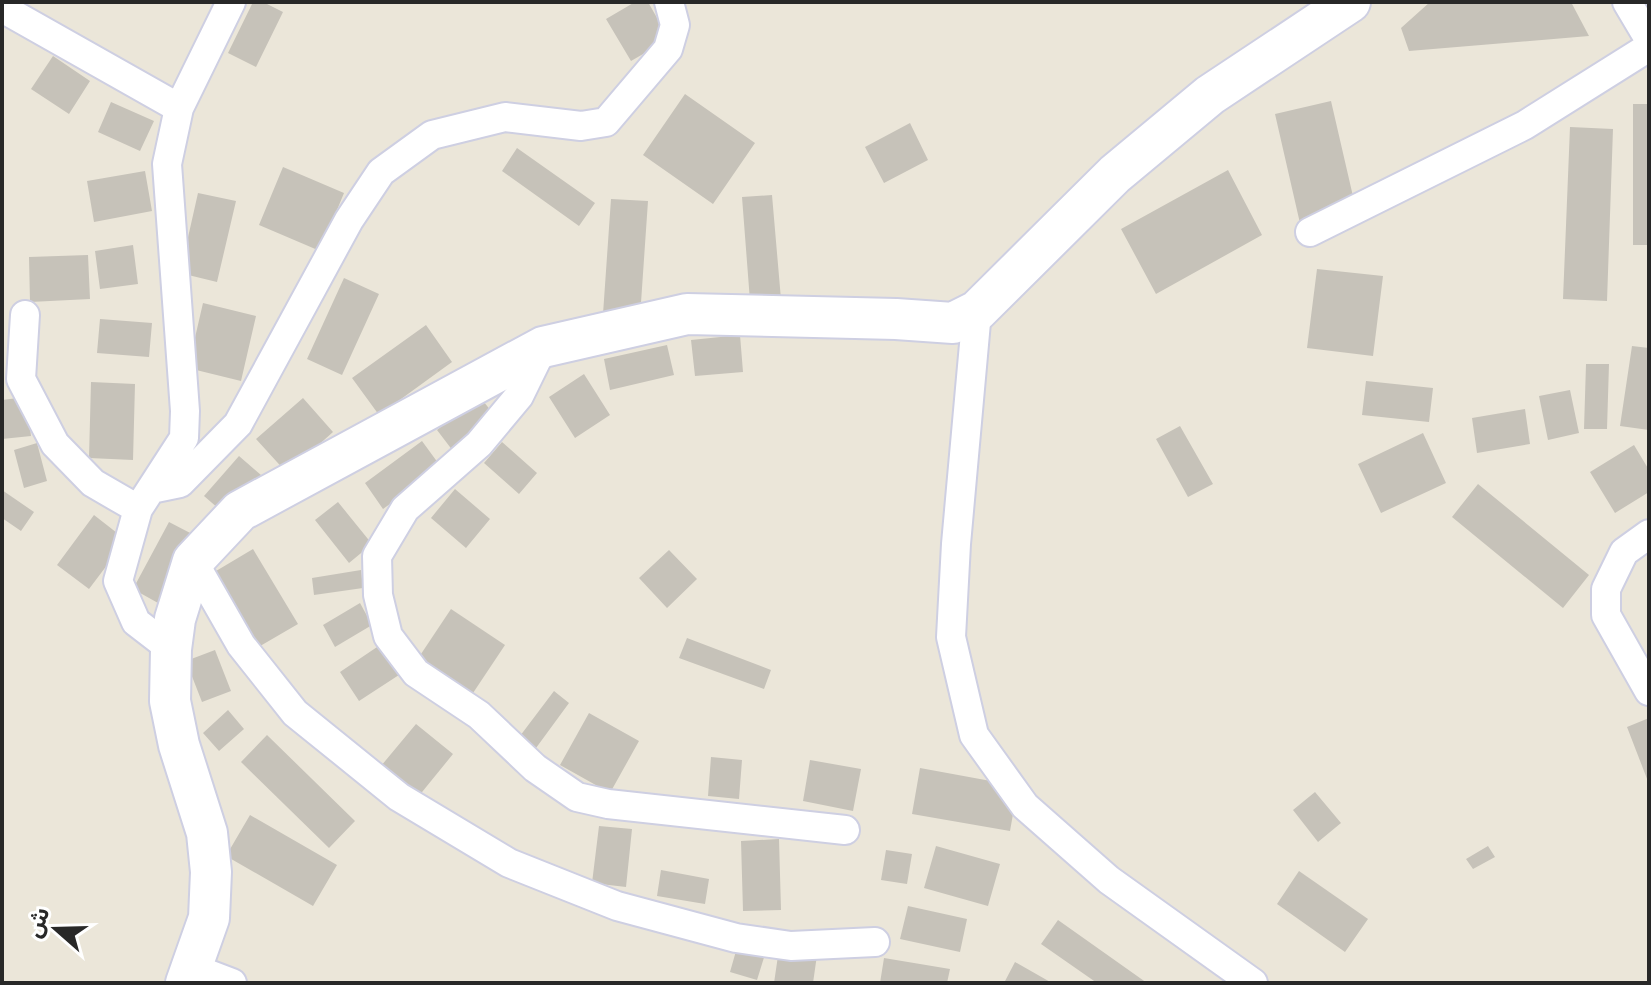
<svg xmlns="http://www.w3.org/2000/svg" width="1651" height="985" font-family="Signika,'Noto Sans Arabic',sans-serif">
<style>
.building{fill:#c6c2b9}
.lines{fill:none;stroke-linecap:round;stroke-linejoin:round}
.street-casing{stroke:#cecfe2;stroke-width:32}
.secondary-casing{stroke:#cecfe2;stroke-width:44}
.street{stroke:#fff;stroke-width:28}
.secondary{stroke:#fff;stroke-width:40}
</style>
<rect width="100%" height="100%" fill="#ebe6d9"/>
<path class="building" d="M253,2h10l20,10 -27,55 -28,-14z
M635,2h13l21,37 -38,22 -25,-42z
M1430,2h141l18,34 -180,15 -8,-23z
M53,56l37,25 -21,33 -38,-25z
M685,94l70,49 -42,61 -70,-49z
M1331,101l27,117 -56,14 -27,-118z
M111,102l43,19 -14,30 -42,-19z
M1633,104h16v141h-16z
M910,123l18,37 -44,23 -19,-36z
M1570,127l43,2 -6,172 -44,-2z
M517,148l78,55 -16,23 -77,-55z
M283,167l61,26 -24,58 -61,-26z
M1228,170l34,65 -106,59 -35,-65z
M145,171l7,40 -58,11 -7,-41z
M198,193l38,8 -19,81 -37,-9z
M772,195l10,116 -31,3 -9,-117z
M611,199l37,2 -8,116 -37,-3z
M133,245l5,39 -38,5 -5,-38z
M88,255l2,44 -60,3 -1,-45z
M1317,269l66,7 -10,80 -66,-8z
M344,278l35,16 -37,81 -35,-16z
M203,303l53,13 -15,65 -53,-13z
M100,319l52,4 -3,34 -52,-4z
M426,325l26,37 -73,53 -27,-37z
M740,335l3,37 -48,4 -4,-36z
M667,345l7,30 -64,15 -6,-31z
M1632,346l17,2v82l-29,-4z
M1586,364h23l-2,65h-23z
M584,374l26,41 -35,23 -26,-41z
M1366,381l67,7 -4,34 -67,-7z
M91,382l44,2 -2,76 -44,-2z
M1570,390l9,43 -31,7 -9,-44z
M479,396l17,21 -43,34 -16,-21z
M26,397l5,39 -29,3v-39z
M303,398l30,34 -46,41 -31,-34z
M1525,409l5,35 -53,9 -5,-35z
M1180,426l33,58 -25,13 -32,-58z
M1423,433l23,50 -65,30 -23,-49z
M422,441l19,26 -58,42 -18,-26z
M502,442l35,31 -18,21 -35,-31z
M37,443l10,38 -23,7 -10,-38z
M1634,445l15,25v22l-34,21 -25,-41z
M239,456l22,19 -35,40 -22,-19z
M1478,484l111,91 -26,33 -111,-91z
M455,489l35,30 -24,29 -35,-30z
M2,490l32,22 -13,19 -19,-13z
M338,502l34,42 -23,19 -34,-43z
M94,515l32,25 -37,49 -32,-24z
M169,522l25,13 -36,68 -25,-14z
M253,549l45,75 -43,25 -44,-75z
M669,550l28,29 -30,29 -28,-30z
M361,570l2,18 -49,7 -2,-17z
M360,603l12,22 -37,22 -12,-22z
M451,609l54,36 -38,57 -54,-36z
M687,638l84,32 -7,19 -85,-31z
M383,643l19,30 -43,28 -19,-29z
M215,650l16,41 -29,11 -16,-41z
M554,691l15,12 -33,45 -16,-12z
M228,710l16,19 -25,22 -16,-18z
M589,713l50,28 -29,52 -50,-28z
M1649,718v66l-22,-57z
M416,724l37,30 -35,43 -37,-31z
M267,735l88,86 -26,27 -88,-86z
M711,757l31,3 -3,39 -31,-3z
M810,760l51,9 -8,42 -50,-10z
M920,768l98,18 -8,45 -98,-17z
M1315,792l26,31 -23,19 -25,-32z
M250,815l87,50 -24,41 -87,-50z
M599,826l33,3 -6,58 -34,-4z
M779,839l2,71 -38,1 -2,-70z
M936,846l64,18 -12,42 -64,-18z
M1488,846l7,11 -22,12 -7,-10z
M886,850l26,4 -5,30 -26,-4z
M661,870l48,9 -4,25 -48,-8z
M1299,871l69,48 -23,33 -68,-48z
M908,906l59,13 -7,33 -60,-13z
M1058,920l89,63h-50l-56,-39z
M738,944l28,7 -9,29 -27,-8z
M779,949l38,6 -4,28h-39z
M884,958l66,11 -3,14h-67z
M1015,962l37,21h-48z"/>
<g class="lines">
<g class="street-casing">
<path id="street" d="M1627,2l22,37
M2,8l177,100
M1310,232l215,-107 124,-78
M977,311l-21,233 -5,93 23,98 51,71 84,74 144,103
M25,315l-4,64 34,65 38,39 45,26
M543,347l-24,49 -40,48 -74,65 -28,47 1,39 10,41 28,37 63,42 56,53 42,29 31,7 237,26
M151,489l29,-6 58,-59 111,-204 32,-48 51,-37 73,-18 76,9 25,-4 62,-73 7,-24 -6,-23
M1649,534l-25,18 -18,37v26l43,76
M193,561l48,84 54,68 104,84 110,66 108,43 119,32 55,8 84,-4
M171,649l-35,-27 -18,-41 20,-72 46,-71 1,-27 -18,-247 12,-56 52,-106
M190,967l42,16"/>
</g>
<g class="secondary-casing">
<path id="secondary" d="M186,983l23,-65 2,-46 -4,-39 -28,-88 -9,-44 1,-52 4,-30 18,-58 47,-50 303,-164 144,-33 209,5 57,4 24,-12 138,-137 95,-79 140,-93"/>
</g>
<use href="#street" class="street"/>
<use href="#secondary" class="secondary"/>
</g>
<rect width="1651" height="985" fill="none" stroke="#282828" stroke-width="8"/>
<g transform="translate(56 929) rotate(290)" stroke="#ffffff" stroke-width="6" paint-order="stroke">
<path d="M0-6L14 30L0 20L-14 30Z" fill="#282828"/>
<text y="-12" font-size="22" font-weight="bold" text-anchor="middle" fill="#282828">ش</text>
</g>
</svg>
